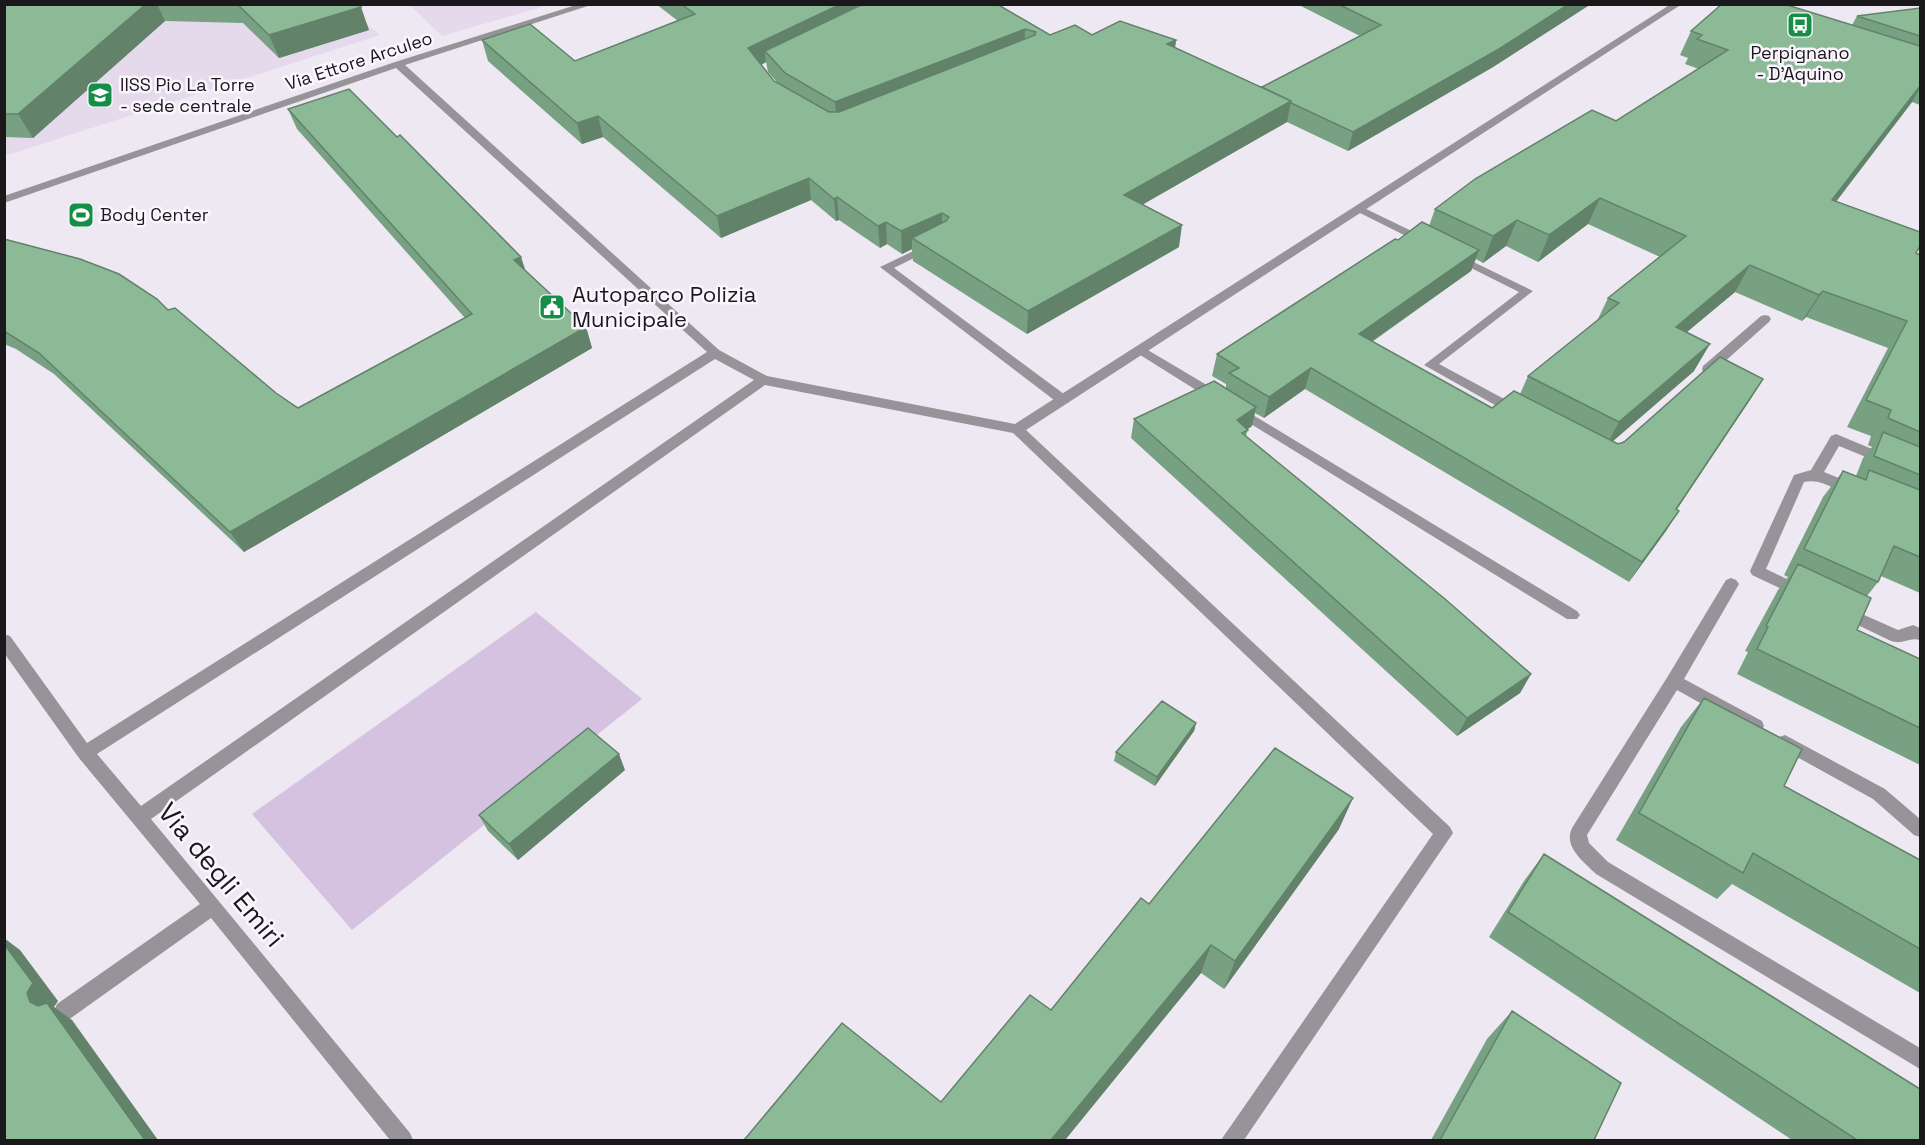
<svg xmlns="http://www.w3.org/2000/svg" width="1925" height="1145" font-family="'Space Grotesk',sans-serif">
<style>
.built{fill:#e4daeb}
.green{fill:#d4c2e0}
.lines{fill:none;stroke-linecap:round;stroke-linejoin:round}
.service{fill:#969498;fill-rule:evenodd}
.minor{fill:#969498;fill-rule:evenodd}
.wall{fill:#78a082;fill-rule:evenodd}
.shaded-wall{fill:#62826a}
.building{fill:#8cba97;stroke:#62826a;stroke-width:1.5}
.labels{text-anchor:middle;stroke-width:5;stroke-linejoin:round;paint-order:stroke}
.far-poi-label{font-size:18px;fill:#1b181c;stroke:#fbf6fe;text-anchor:start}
.far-street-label{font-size:18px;fill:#1b181c;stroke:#fbf6fe}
.poi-label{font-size:22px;fill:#1b181c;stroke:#fbf6fe;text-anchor:start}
.near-street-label{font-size:27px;fill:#1b181c;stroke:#fbf6fe}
</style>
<rect width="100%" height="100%" fill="#eee8f2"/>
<path class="built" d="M5,5h339l36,30 -369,119h-6z
M410,5h139l-107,31z"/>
<path class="green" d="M536,612l106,87 -290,231 -100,-116z"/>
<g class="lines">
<path class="service" d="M1360,206l68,33 2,2 -2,2h-8l-64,-32 -2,-2z
M930,243l4,1v4l-40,20 174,129 2,3 -2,3h-10l-178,-136z
M1457,254l76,37 -94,73 82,44 2,3 -2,3h-10l-87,-49 95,-73 -66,-33 -2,-2z
M1765,315l4,1 2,3 -2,3 -56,50h-10l-1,-3 1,-3 58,-50z
M1141,346l81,48 2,3 -2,3h-10l-75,-47 -2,-3z
M1238,406l339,205 3,4 -3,4h-10l-334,-206 -2,-3z
M1836,434l84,35v10l-81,-33 -15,26 32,13 2,4 -2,4c-16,4 -30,-16 -52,-11l-38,87 40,19 3,4 -3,4 -5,2 -49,-23 -2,-4 44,-96 17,-5 20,-34z
M1731,578l5,2 3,4 -55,95 78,42 2,5 -2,5 -6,2 -6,-2 -73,-41 -90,145 2,8 19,19 312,186v21l-324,-195c-12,-12 -33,-27 -24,-46l96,-152 58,-96z
M1844,606l54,24 15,-5 7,3v12c-11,-3 -18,5 -29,1l-52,-25 -3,-4 3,-4z
M1785,735l100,54 35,30v18l-6,-2 -41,-36 -94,-52 -2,-5 2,-5z"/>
<path class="minor" d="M579,4h15l-189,61 314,285 48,26 248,48 656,-420h11l-656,426 424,397 3,6 -209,307h-23l212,-306 -420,-401 -248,-48 -614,434 259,314 3,7h-23l-179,-222 -140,100 -7,3 -7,-3 -3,-7 3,-7 143,-100 -121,-146 -75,-105v-19l6,2 77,107 620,-391 -311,-284 -392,135v-7l391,-134zM715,359l39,21 -613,426 -44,-52z"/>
</g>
<path class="wall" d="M4,4h353l12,26 -90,28 -36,-35 -78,-2 -132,117 -29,-1z
M656,4h200v4l3,-2 -2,-2h140l53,31h42l84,5 -1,8 87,39 98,-51 -63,-32h294l-98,63 -145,84 -61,-29 -144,82 36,43 -152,87 -114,-73 -1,-12 -10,5 -15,-10 -7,4 -41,-28 -3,1 -25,-21 -90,38 -118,-101 -21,7 -94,-83 -6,-21 93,21 103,-40zM766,62l2,10 9,10 -3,-1 -13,-16z
M1920,8v97l-8,-3 -76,100 80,51 4,2v338l-39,-17 -3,6 -11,14 -10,34 63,29v106l-183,-91 11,-22 -3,-1 33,-61 10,-13 -4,-2 39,-78 20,-26 13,5 7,-18 9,-11 -4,-2 3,-9 -24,-9 41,-79 -82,-31 -4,4 -67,-29 -49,40 8,39 -81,70 5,3 145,-65 -86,130 -11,22 -37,51 -324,-193 -41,29 -9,-5 -3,13 -4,3 -2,7 285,238 -11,19 -63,43 -326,-298 3,-19 92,-31v-4l-14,-8 5,-22 181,-114 31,-14 6,-17 181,-88 83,-52 -14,-5 3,-6 -8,-3 11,-24 161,-6 5,-9zM1588,224l72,33 -52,41 -11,23 -69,55 -8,18 -28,14 -120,-66 99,-71 5,-12 7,4 23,-17 32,16z
M288,109l238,162 60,56 6,21 -348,204 -190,-178 -38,-25 -12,-5v-105l164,71 108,83 22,15 167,-90 -168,-189z
M1704,698l80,88 136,74v133l-188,-109 -15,15 -101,-59 65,-113z
M1196,723l-2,8 -39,55 -41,-25 2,-9z
M625,770l-107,90 -30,-29 -9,-16z
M1339,829l-115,160 -23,-16 -136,167h-321l197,-38 110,-92 98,-106z
M1544,854l376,286h-128l-303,-203 35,-56z
M1512,1011l82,129h-163l56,-101z"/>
<path class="shaded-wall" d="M146,4h11l8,17 -132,117 -15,-24z
M841,4h15l1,15 -92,32 1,11 -15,8 -3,-22z
M1569,4h22l-98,63 -145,84 5,-19z
M361,7l8,23 -90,28 -10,-23z
M1025,29l-1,21 -187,74 -2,-22z
M1176,40l-3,21 -6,-17z
M1920,86v2l-8,14 -95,124 15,-26z
M1291,101l-4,21 -166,95 3,-22z
M598,116l5,21 -21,7 -5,-21z
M809,178l2,22 -90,38 -4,-22z
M837,197l2,23 -3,1 -2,-22z
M1600,198l-12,26 -50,38 11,-27z
M942,213v22l-30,3v11l-10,5 -1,-23z
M1517,220l-11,26 -23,17 10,-27z
M886,222l1,22 -7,4 -2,-22z
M1182,225l-3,22 -152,87 1,-23z
M1479,250l-8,21 -119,84 7,-21z
M521,257l7,21 -14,-18z
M1750,265l-15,27 -73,61 14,-26z
M1823,291l-17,26 -4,4 17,-26z
M586,327l6,21 -348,204 -14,-20z
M1710,344l-16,27 -89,77 14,-26z
M1311,368l-6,21 -41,29 5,-21z
M1763,379l-13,21 -87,130 13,-21z
M1256,407l-4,19 -20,14 5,-20z
M1679,511l-13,20 -37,51 13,-20z
M1531,674l-11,19 -63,43 10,-18z
M1196,723l-2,8 -39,55 2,-9z
M619,754l6,16 -107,90 -9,-16z
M1353,798l-14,31 -115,160 11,-28z
M4,938l16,12 38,51 -4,6 18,13 86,120h-13l-90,-121 -25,-17 -26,-58z
M1211,945l-10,28 -136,167h-14z"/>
<path class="building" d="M4,4h142l-128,110h-14z
M237,4h120l4,3 -92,28z
M681,4h160l-93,44 26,33 55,31h10l196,-77 1,-3 -11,-3 -190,73 -50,-29 -20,-22 98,-47h134l53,31 25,-10 17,10 28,-14 56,19 -9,4 124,57 -167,94 58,30 -154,86 -116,-73 34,-17 3,-4 -7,-4 -41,18 -15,-9 -8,4 -41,-29 -3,2 -25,-21 -92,38 -119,-100 -21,7 -95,-83 48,-16 45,37 120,-47z
M1338,4h231l-70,45 -146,83 -62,-29v-2l-29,-14 119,-62z
M1722,4h62l136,42v40l-88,114 88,32v14l-4,7 4,2v177l-32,-14 3,-8 -25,-10 41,-79 -84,-30 -4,4 -69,-30 -74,62 34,17 -91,78 -91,-46 91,-73 -11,-5 78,-62 -86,-38 -51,37 -32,-15 -24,16 -58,-27 40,-30 117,-69 24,11 112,-71 -31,-11 5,-4 -11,-4z
M1920,8v28l-63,-20z
M349,89l48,48 3,-2 121,122 -7,3 72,67 -356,205 -191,-179 -35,-22v-92l76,20 39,15 38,25 11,11 7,-2 101,85 22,15 174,-94 -184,-205z
M1422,222l57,28 -120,84 133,74 22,-17 104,53 6,-2 96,-85 43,22 -87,130 3,2 -37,51 -331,-194 -42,29 -40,-24 10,-5 -22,-14 178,-115 3,1z
M1214,381l42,26 -19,13 11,10 -6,3 203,166 86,75 -64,44 -333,-299z
M1883,432l37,15v28l-46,-19z
M1869,470l51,20v67l-26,-11 -16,36 -74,-33 39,-78 23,9z
M1798,564l73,34 -14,32 63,29v69l-163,-79 11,-22 -2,-1z
M1704,698l98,51 -18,37 136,74v89l-167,-96 -10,20 -104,-60z
M1162,701l34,22 -39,54 -41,-25z
M588,728l31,26 -110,90 -30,-29z
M1275,748l78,50 -118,163 -24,-16 -160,195h-307l98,-117 99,79 89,-107 21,15 90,-112 8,6z
M1544,854l376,235v51h-63l-349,-228z
M4,944l29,39 -6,10 3,9 8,4 9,-3 98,137h-141z
M1512,1011l109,72 -27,57h-154z"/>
<defs>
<g id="bus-square" transform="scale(1.35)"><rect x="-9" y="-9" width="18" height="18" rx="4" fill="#178e48" stroke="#fbf6fe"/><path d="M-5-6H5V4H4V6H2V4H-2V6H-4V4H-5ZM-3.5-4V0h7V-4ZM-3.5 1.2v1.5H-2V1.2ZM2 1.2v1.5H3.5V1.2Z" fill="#fff"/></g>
<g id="school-square" transform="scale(1.35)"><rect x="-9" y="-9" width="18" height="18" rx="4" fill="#178e48" stroke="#fbf6fe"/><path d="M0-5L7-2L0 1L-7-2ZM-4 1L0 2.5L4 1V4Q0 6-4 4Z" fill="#fff"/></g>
<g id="stadium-square" transform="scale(1.35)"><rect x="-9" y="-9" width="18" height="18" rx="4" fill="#178e48" stroke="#fbf6fe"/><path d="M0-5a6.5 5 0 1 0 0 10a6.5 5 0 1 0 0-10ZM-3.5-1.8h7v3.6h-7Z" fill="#fff"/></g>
<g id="civic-square" transform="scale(1.35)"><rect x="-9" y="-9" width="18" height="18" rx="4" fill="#178e48" stroke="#fbf6fe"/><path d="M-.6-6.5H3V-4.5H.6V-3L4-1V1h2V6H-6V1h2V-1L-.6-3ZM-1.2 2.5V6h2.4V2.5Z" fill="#fff"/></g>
</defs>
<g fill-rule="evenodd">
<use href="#bus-square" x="1800" y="25"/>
<use href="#school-square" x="100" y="95"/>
<use href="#stadium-square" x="81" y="215"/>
<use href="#civic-square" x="552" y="307"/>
</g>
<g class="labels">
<g class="far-poi-label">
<text x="1800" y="59" text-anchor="middle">Perpignano<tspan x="1800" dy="21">- D'Aquino</tspan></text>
<text x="120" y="91">IISS Pio La Torre<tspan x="120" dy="21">- sede centrale</tspan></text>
<text x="100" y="221">Body Center</text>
</g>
<g class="far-street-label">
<text transform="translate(359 61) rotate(-18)" y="6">Via Ettore Arculeo</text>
</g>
<g class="poi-label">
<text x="572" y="302">Autoparco Polizia<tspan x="572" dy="25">Municipale</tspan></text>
</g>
<g class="near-street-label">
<text transform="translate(221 875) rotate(50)" y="9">Via degli Emiri</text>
</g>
</g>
<rect width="1925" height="1145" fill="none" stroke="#1b181c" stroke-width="12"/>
</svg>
